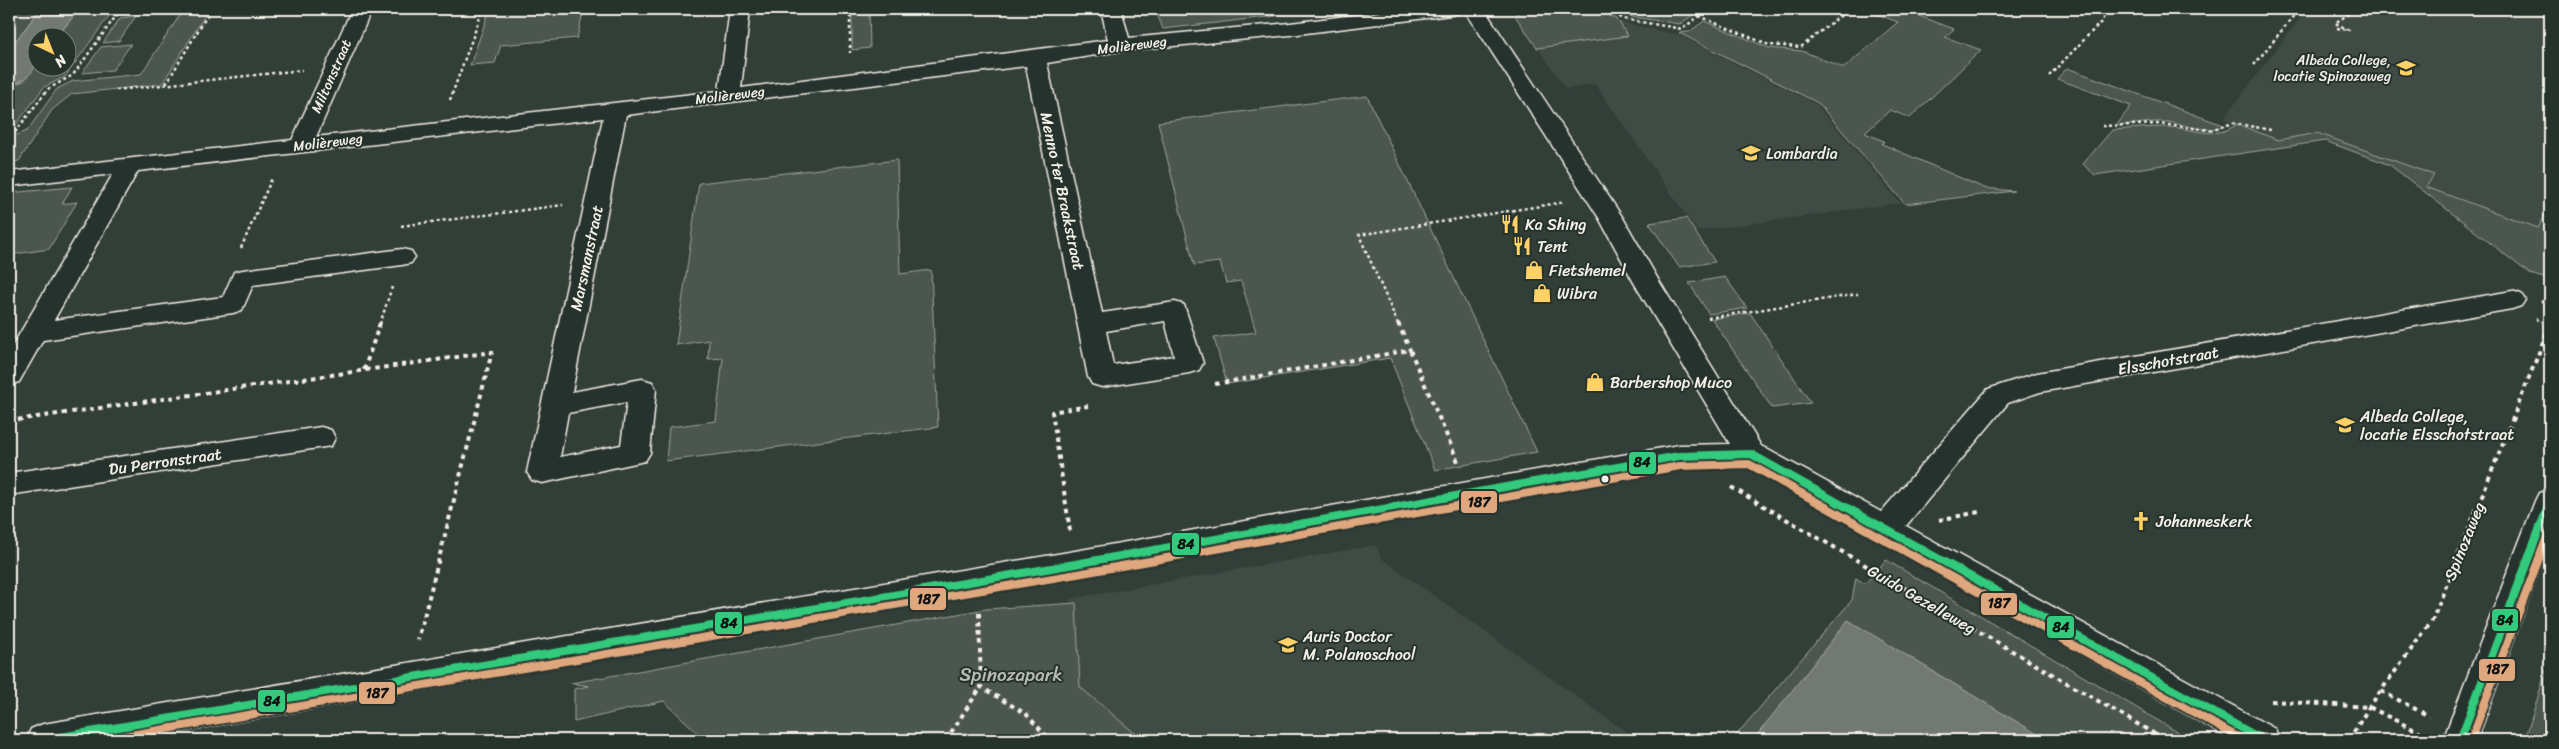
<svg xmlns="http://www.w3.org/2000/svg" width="2559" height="749" font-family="Sriracha,sans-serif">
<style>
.built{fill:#404b44}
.green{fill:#4c564f;stroke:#a0a49c}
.water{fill:#727972;stroke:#a6a9a1}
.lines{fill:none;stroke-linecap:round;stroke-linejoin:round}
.minor-casing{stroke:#f4f1e8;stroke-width:3}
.major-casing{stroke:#f4f1e8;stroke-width:3}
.path-far1{stroke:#f4f1e8;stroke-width:2.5;stroke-dasharray:3 3;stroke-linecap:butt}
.path{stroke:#f4f1e8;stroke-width:4;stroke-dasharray:4.5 4.5;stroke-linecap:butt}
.minor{fill:#26332d;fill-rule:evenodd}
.major{fill:#26332d;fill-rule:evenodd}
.bus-1-casing{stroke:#26332d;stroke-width:12}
.bus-2-casing{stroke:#26332d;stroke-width:12}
.bus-1{stroke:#33ca7d;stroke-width:8}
.bus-2{stroke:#dfa77e;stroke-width:8}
.bus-dot{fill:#f4f1e8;stroke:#26332d;stroke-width:2}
.labels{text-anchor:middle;stroke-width:4;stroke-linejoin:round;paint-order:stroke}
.far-street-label{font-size:14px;fill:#f4f1e8;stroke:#26332d}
.far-poi-label{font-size:14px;fill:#f4f1e8;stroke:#26332d;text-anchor:end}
.poi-label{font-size:16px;fill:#f4f1e8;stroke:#26332d;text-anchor:start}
.street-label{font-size:16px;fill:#f4f1e8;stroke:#26332d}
.near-park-label{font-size:19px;fill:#b9bbb2;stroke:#26332d}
.line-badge{stroke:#26332d;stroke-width:2}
.pale-badge-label{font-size:14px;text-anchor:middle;font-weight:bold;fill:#111}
</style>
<rect width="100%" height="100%" fill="#323e38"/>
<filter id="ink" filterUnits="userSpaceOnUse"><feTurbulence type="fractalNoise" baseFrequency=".02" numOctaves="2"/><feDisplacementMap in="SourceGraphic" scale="10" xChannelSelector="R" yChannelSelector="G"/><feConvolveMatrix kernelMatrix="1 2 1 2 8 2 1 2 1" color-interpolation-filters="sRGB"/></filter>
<g filter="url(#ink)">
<path class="built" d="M1591,9l29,13 59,13 137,69 84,99 -203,28 -102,-147 -29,5 -49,-72z
M2307,9h243v193l-11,26 -113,-41 8,-12 -117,-42 -39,7 -55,-21z
M1376,545l5,13 257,182h-507l-57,-49 -4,-92z"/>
<path class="green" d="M9,9h31l-31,41z
M79,9h35l-49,68 -21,10 -31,42 -4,1v-44l15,-5 13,-18 1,5h30v-30l-11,-1z
M184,9h25l-47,75 -90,10 -20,16 -33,51 -10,1v-24l18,-7 30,-42 16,-8 68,-7z
M490,9h94l-7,29 -76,7 -6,18 -25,2z
M852,9h17l1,39 -18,2z
M1200,9h73l3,7 -113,13 -6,-15z
M1518,9h76l23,10 11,17 -91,12 -21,-31z
M1614,9h88l-22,15 -48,-7z
M1863,9h38l53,20 -9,8 36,13 -71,68 -20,-8 -25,23 19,8 -2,3 102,44 30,3 -109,13 -87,-101 -139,-70 10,-1 15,-11 65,27 33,3 42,17 54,-46z
M136,16l-17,25 -16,2 17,-25z
M131,44l-18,26 -31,3 19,-26z
M2067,68l145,53 12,4c-16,10 -40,-1 -57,-3 -17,-1 -35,3 -51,4l15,-20 -74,-27z
M1367,96l170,356 -102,18 -45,-112 -163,26 -13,-46 42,-6 -15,-51 -15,2 -6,-21 -26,3 -36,-143z
M2237,124l41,16 39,-7 117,42 -8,12 112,41 8,-15 4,2v65l-20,-6 -140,-109 -65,-24 -230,34 -12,-11 29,-34c18,-1 36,-3 54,-3 24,0 50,14 71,-3z
M897,160l3,114 31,-4 7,157 -272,34 3,-34 47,-6 7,-63 -15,1 1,-19 -33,5 23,-162z
M72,187l-10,17 15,-2 -28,47 -40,6v-62z
M1686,218l29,44 -36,5 -30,-44z
M1725,277l22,31 -38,6 -20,-31z
M1750,313l61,90 -39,5 -60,-89z
M1886,560l305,180h-459l120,-140 4,-22 9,6z
M1076,603l4,84 63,53h-438l-41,-39 -90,21v-33l15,-3 -18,-3 415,-74z
M2550,657v83h-25z"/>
<path class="water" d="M40,9h39l-22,28 -19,1c0,27 -1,38 -29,48v-36z
M1848,620l199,120h-294z"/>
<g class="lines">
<g class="minor-casing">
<path id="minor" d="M352,9h20l-56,128 403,-46 11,-82h20l-9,79 367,-48 -7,-31h20l8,29 161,-15 114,-14h57l-3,4 -7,2 -161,20 -170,16 -73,12 55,250 73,-11 9,3 19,58 -4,7 -10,3 -87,14 -10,-3 -4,-7 -62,-311 -400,49 -54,277 70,-13 10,3 4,7 -6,64 -5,8 -103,22 -10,-3 -5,-8 76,-354 -465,53 -84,149 169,-23 11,-25 9,-2 159,-21 9,2 4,6 -4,6 -9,2 -149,20 -11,25 -9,3 -190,27 -24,42 -10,3v-33l104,-178 -104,12v-14l283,-32zM1165,321l9,35 -61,9 -7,-34zM627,402l-6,43 -61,12 8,-44z
M1464,9h20l139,209 36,63 102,165 120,66 107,-123 49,-16 475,-82 9,3 4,6 -4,6 -9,3 -472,83 -32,11 -102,123 369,203 5,11h-48l-485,-275 -68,2 -604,110 -944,163h-105l5,-11 12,-5 1032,-173 604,-106 51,-1 -97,-163 -34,-63z
M321,427l10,3 4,8 -4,8 -322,49v-22z"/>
</g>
<g class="major-casing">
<path id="major" d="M2550,490v51l-73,199h-34l92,-239 4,-8z"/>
</g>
<path class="path-far1" d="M850,9v44
M1603,9l21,10 58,10 27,-20
M1699,16l70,29 32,2 48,-38
M2337,28l12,2 -14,-7 21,-14
M2254,65l45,-56
M2049,76l54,-56v-5l-6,-6
M166,84l45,-75
M116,90l186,-20
M450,100l33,-91
M2102,126l58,-2 50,6 23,-7 38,7
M9,134l7,-3 32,-42 25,-14 48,-66
M401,226l162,-21
M241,248l31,-70
M2541,301l9,3
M1708,318l150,-24
M2536,319l13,5
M380,324l12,-37
M1398,324l-39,-89 206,-33"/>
<path class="path" d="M1398,323l12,27
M2546,323l4,1
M364,370l16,-47
M1215,384l195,-34 49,114
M9,421l483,-69 -74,288
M1731,487l434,253
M1939,520l40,-8
M1070,531l-18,-119 36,-6
M979,613l2,74 45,27 24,26
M2381,691l48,25
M2271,701l98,6 54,27
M946,740l35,-53
M2349,740l20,-33 63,-86 118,-296"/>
<use href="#minor" class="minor"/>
<use href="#major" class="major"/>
<g class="bus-1-casing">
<path id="bus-1" d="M43,740l1032,-176 604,-108 72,-2 512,286
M2460,740l90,-239"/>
</g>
<g class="bus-2-casing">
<path id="bus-2" d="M101,740l976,-166 603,-108 69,-2 494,276
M2471,740l79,-211"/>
</g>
<use href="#bus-1" class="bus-1"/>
<use href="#bus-2" class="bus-2"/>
</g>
</g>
<defs>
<g id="school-bare" transform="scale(1.5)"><path d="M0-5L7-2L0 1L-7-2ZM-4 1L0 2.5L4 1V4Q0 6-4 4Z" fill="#ffd166" stroke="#26332d" stroke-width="2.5" paint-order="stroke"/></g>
<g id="restaurant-bare" transform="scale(1.5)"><path d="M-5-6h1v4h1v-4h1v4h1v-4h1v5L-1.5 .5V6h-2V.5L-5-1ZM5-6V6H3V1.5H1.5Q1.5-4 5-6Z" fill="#ffd166" stroke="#26332d" stroke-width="2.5" paint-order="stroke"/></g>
<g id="shop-bare" transform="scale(1.5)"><path d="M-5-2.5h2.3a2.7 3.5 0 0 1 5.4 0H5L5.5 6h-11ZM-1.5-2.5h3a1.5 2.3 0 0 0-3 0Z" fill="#ffd166" stroke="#26332d" stroke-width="2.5" paint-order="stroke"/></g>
<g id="church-bare" transform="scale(1.5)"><path d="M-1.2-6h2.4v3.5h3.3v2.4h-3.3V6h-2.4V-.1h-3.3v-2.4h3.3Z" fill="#ffd166" stroke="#26332d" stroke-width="2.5" paint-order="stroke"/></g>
</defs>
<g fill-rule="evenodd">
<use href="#school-bare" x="2406" y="68"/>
<use href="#school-bare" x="1751" y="153"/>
<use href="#restaurant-bare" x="1510" y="224"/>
<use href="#restaurant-bare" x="1522" y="246"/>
<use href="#shop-bare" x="1534" y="270"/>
<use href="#shop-bare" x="1542" y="293"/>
<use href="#shop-bare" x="1595" y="382"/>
<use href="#school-bare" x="2345" y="425"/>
<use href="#church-bare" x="2141" y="521"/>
<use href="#school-bare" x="1288" y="645"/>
</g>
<circle class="bus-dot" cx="1605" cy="479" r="4.5"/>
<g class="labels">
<g class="far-street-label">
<text transform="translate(1132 45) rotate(-7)" y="5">Molièreweg</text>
<text transform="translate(331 76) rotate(-66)" y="5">Miltonstraat</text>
<text transform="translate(730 95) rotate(-7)" y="5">Molièreweg</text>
<text transform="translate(328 142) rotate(-7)" y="5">Molièreweg</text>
</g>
<g class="far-poi-label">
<text x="2391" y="65">Albeda College,<tspan x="2391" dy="16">locatie Spinozaweg</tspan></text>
</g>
<g class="poi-label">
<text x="1766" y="159">Lombardia</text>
<text x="1525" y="230">Ka Shing</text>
<text x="1537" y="252">Tent</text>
<text x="1549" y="276">Fietshemel</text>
<text x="1557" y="299">Wibra</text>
<text x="1610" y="388">Barbershop Muco</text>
<text x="2360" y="422">Albeda College,<tspan x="2360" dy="18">locatie Elsschotstraat</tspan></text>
<text x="2156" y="527">Johanneskerk</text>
<text x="1303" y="642">Auris Doctor<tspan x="1303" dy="18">M. Polanoschool</tspan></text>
</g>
<g class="street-label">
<text transform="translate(1063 191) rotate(78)" y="6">Menno ter Braakstraat</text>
<text transform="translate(586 258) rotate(-78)" y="6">Marsmanstraat</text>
<text transform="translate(2168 360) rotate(-10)" y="6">Elsschotstraat</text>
<text transform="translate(165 461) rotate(-8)" y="6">Du Perronstraat</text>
<text transform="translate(2464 541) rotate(-68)" y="6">Spinozaweg</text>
<text transform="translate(1922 599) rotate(30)" y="6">Guido Gezelleweg</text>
</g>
<g class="near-park-label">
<text x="1011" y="681">Spinozapark</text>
</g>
</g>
<g class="line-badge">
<rect x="1628" y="451" width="29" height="24" rx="5" fill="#33ca7d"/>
<rect x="1460" y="490" width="38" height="24" rx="5" fill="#dfa77e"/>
<rect x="1171" y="532" width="29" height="24" rx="5" fill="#33ca7d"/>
<rect x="909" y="587" width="38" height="24" rx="5" fill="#dfa77e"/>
<rect x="1980" y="592" width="38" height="24" rx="5" fill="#dfa77e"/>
<rect x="2491" y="608" width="28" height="24" rx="5" fill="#33ca7d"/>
<rect x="714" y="611" width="29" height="24" rx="5" fill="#33ca7d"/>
<rect x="2046" y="615" width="29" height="24" rx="5" fill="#33ca7d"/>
<rect x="2478" y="658" width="38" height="24" rx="5" fill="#dfa77e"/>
<rect x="358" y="681" width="38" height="24" rx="5" fill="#dfa77e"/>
<rect x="257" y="689" width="29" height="24" rx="5" fill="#33ca7d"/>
</g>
<g class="pale-badge-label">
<text x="1642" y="467">84</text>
<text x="1479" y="507">187</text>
<text x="1186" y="549">84</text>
<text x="928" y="604">187</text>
<text x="1999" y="608">187</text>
<text x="2505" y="625">84</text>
<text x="729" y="628">84</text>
<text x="2061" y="632">84</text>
<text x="2497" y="674">187</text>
<text x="377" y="698">187</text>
<text x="272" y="706">84</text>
</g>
<rect width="2559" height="749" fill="none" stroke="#26332d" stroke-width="30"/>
<rect x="15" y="15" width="2529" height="719" fill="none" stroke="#f4f1e8" stroke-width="2" filter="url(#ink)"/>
<g transform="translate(52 52) rotate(137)"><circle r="24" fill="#26332d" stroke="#787f78"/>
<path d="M0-4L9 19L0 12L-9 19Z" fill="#ffd166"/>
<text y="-8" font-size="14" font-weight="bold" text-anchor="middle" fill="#f4f1e8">N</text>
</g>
</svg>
